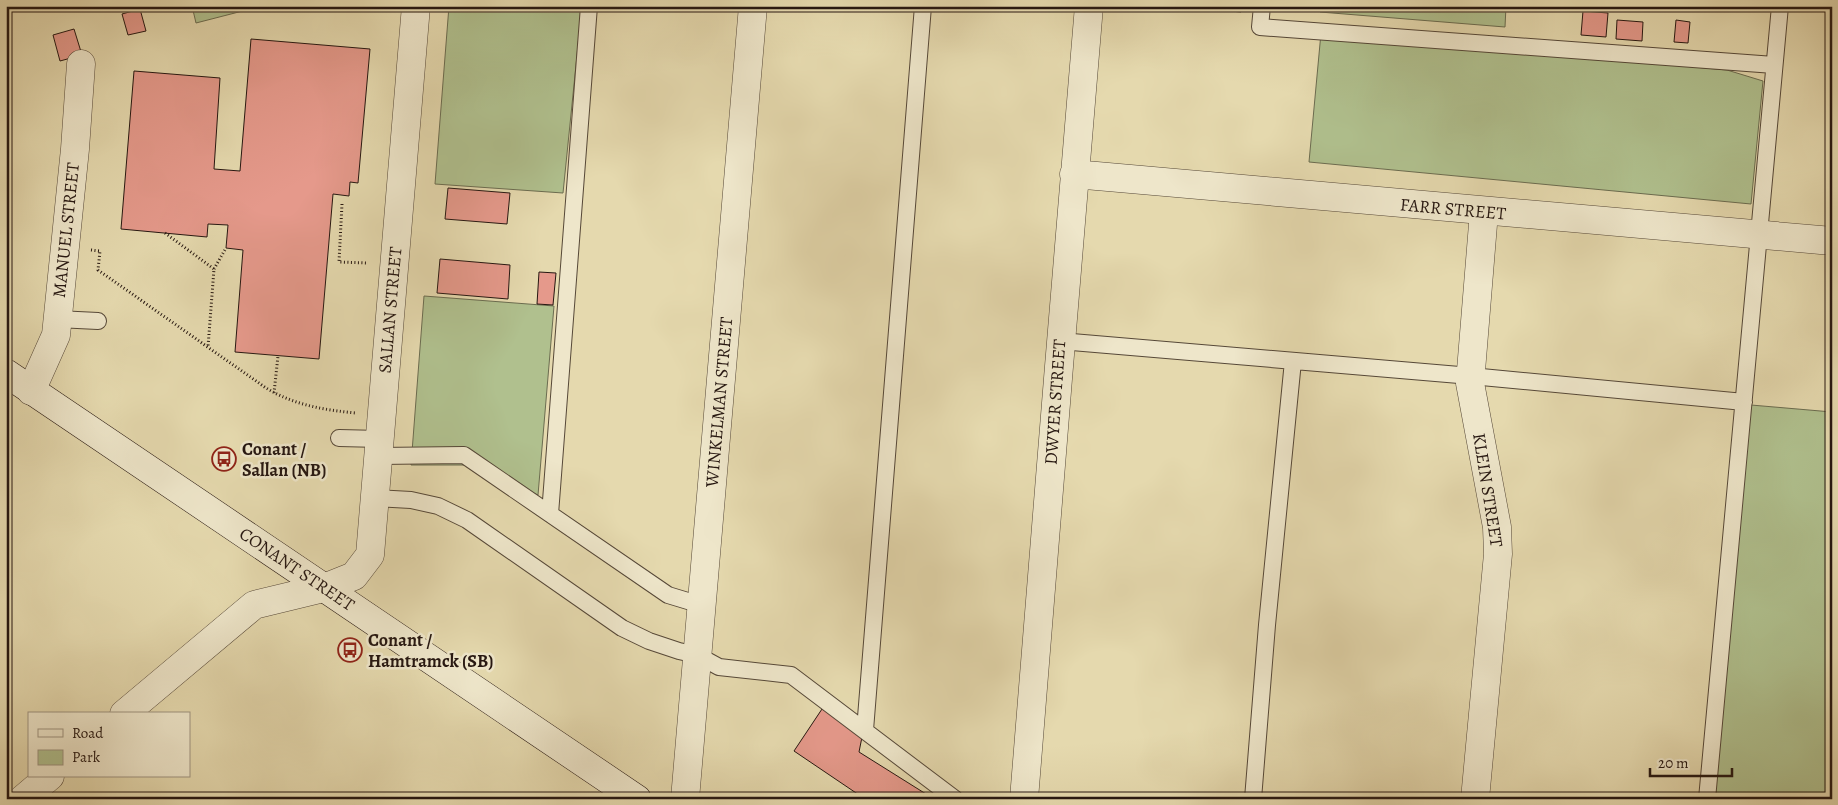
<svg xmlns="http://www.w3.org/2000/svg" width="1838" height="805" font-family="Alegreya,serif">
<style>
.green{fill:#b0c08e;stroke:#6b6c50}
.building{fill:#e5998b;stroke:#261711}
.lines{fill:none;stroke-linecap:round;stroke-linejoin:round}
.service-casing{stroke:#564838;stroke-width:18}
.minor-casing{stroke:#564838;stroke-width:29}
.tertiary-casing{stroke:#564838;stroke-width:29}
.secondary-casing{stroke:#261711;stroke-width:29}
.path{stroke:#261711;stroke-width:3;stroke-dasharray:1 2.5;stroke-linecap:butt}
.service{stroke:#eee6ca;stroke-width:16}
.minor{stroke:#eee6ca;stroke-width:28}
.tertiary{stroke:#eee6ca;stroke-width:28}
.secondary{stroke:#eee6ca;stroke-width:28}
.labels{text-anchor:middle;stroke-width:5;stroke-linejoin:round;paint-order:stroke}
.street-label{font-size:18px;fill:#261711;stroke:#eee6ca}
.poi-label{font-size:18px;font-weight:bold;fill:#261711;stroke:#eee6ca;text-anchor:start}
</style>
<rect width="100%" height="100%" fill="#e5d9ae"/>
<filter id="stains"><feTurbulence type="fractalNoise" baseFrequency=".004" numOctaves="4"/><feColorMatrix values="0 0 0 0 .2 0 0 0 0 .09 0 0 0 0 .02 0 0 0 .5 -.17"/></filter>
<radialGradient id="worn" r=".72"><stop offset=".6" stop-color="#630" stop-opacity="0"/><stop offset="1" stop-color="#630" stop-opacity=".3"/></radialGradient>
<path class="green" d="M192,6h70l-66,17z
M449,6h133l-19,187 -128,-9z
M1321,6h185l-1,21 -185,-15z
M1321,33l406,37 36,11 -12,123 -442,-42z
M424,296l130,10 -16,189 -71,-30h-56z
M1751,405l81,7v387h-120z"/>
<path class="building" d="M1219,6h23l-1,6 -22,-2z
M140,9l6,22 -18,4 -6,-21z
M1583,11l25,2 -2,24 -25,-2z
M1617,20l26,2 -1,19 -26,-2z
M1676,20l14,2 -2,21 -14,-1z
M74,29l8,26 -22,6 -7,-26z
M251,39l119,10 -12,134 -8,-1 -1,14 -16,-2 -14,165 -84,-7 8,-102 -17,-2 2,-23 -20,-1 -1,13 -86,-8 13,-158 86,7 -6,91 26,2z
M448,188l62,5 -3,31 -62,-5z
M440,259l70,6 -2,34 -71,-6z
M539,272l17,1 -3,32 -16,-1z
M822,709l41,23 -4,20 75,47h-69l-71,-48z"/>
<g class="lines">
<g class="service-casing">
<path id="service" d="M1262,6l-2,21 514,38
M57,319l41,2
M1060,341l411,35 273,26
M339,438l41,1
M378,456l86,-1 204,140 33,10
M375,498l36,2 27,6 29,14 155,108 27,13 30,10 18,4 22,12 72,8 164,124
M550,514l39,-508
M865,730l58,-724
M1253,799l14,-174 26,-264
M1707,799l73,-793"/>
</g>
<g class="minor-casing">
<path id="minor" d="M1074,174l758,67
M31,391l25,-56 19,-186 6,-85
M324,588l30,-12 16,-21 46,-549
M685,799l68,-793
M1024,799c23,-264 41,-529 65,-793
M1475,799l23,-245 -1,-27 -27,-144 14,-171"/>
</g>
<g class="tertiary-casing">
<path id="tertiary" d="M124,714l130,-109 70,-17
M23,799l27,-23"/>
</g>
<g class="secondary-casing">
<path id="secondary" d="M6,373l631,426"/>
</g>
<path class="path" d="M342,204l-3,58 28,1
M165,233l49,36 -6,78
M91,250l9,1 -2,19 168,118c28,17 58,22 90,25
M214,269l12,-21
M274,393l4,-37"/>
<use href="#service" class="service"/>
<use href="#minor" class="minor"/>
<use href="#tertiary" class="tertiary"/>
<use href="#secondary" class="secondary"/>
</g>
<defs>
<g id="bus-ring" transform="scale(1.25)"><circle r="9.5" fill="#eee6ca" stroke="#8f2418" stroke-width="1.5"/><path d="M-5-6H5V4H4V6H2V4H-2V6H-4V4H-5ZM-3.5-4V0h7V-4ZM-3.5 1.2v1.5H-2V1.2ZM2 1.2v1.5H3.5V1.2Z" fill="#8f2418"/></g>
</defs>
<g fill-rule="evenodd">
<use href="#bus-ring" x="224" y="459"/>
<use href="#bus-ring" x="350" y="650"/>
</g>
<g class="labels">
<g class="street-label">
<text transform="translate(1453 209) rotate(5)" y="6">FARR STREET</text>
<text transform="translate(66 230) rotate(-84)" y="6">MANUEL STREET</text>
<text transform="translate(390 310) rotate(-85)" y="6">SALLAN STREET</text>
<text transform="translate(719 402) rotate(-85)" y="6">WINKELMAN STREET</text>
<text transform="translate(1055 402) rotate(-86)" y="6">DWYER STREET</text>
<text transform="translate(1488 490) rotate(81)" y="6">KLEIN STREET</text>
<text transform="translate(297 569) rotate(34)" y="6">CONANT STREET</text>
</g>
<g class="poi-label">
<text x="242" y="455">Conant /<tspan x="242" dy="21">Sallan (NB)</tspan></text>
<text x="368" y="646">Conant /<tspan x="368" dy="21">Hamtramck (SB)</tspan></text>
</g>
</g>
<rect width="1838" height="805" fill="none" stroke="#e5d9ae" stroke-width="25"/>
<rect x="8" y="8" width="1823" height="790" fill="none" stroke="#261711" stroke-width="2.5"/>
<rect x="12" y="12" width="1813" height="780" fill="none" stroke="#261711"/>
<rect x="28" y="712" width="162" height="65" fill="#eee6ca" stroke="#9e9380"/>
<rect x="38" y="729" width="25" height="8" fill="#eee6ca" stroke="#9e9380"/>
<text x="72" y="738" font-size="15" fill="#261711">Road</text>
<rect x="38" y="750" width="25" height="15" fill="#b0c08e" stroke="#9e9380"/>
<text x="72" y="762" font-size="15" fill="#261711">Park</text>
<path d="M1650 768v8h82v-8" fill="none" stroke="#261711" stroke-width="2.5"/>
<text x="1658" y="768" font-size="15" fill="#261711" stroke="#eee6ca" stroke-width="4" paint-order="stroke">20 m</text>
<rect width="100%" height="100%" filter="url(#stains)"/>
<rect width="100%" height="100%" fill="url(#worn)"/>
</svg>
